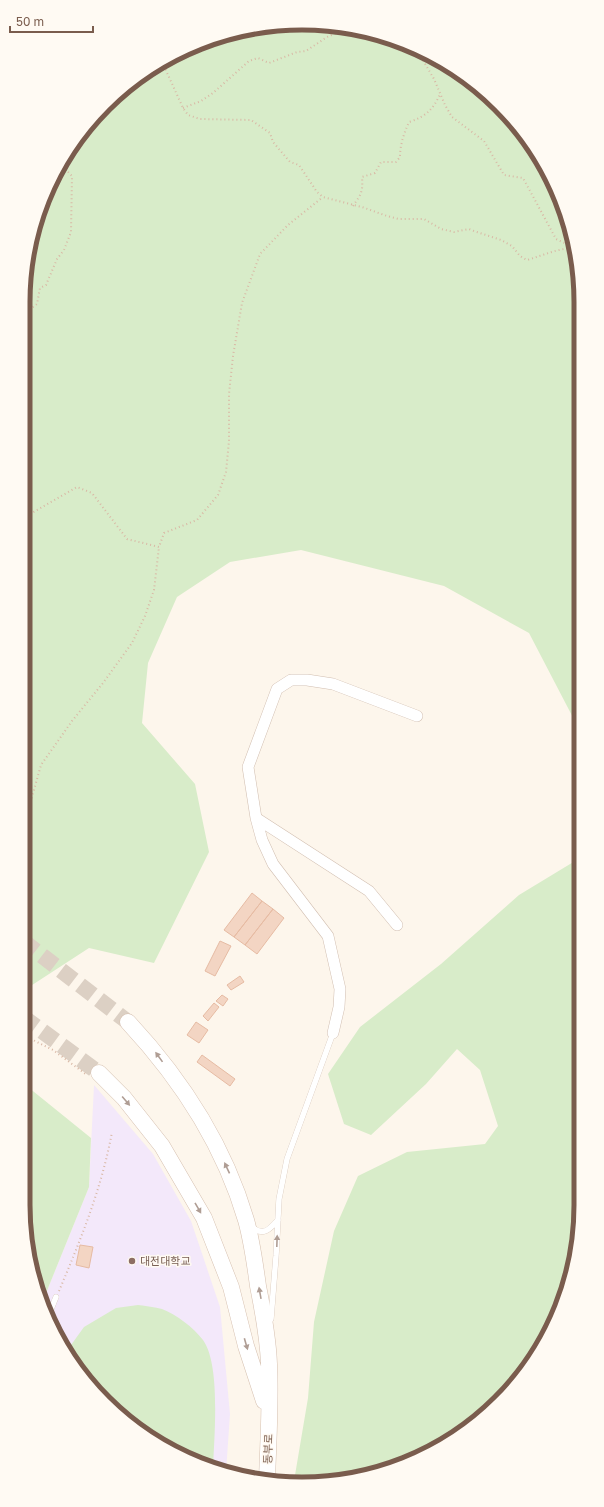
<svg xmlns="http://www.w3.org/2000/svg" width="604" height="1507" font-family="'Golos Text','Noto Sans KR',sans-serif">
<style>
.education{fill:#f3e8fa}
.green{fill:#d8ecc9}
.building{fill:#f3d5c3;stroke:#e6bba3}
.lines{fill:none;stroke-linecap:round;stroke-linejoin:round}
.secondary-tunnel{stroke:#dcd0c4;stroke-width:16;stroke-dasharray:16 8;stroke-linecap:butt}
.service-casing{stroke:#d1beb0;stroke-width:6}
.minor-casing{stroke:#d1beb0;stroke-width:12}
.secondary-casing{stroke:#d6c0b0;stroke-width:17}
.path{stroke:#d9b8a5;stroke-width:2;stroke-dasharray:1 3;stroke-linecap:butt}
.service{stroke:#fff;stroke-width:5.5}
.minor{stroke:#fff;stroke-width:11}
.secondary{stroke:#fff;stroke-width:16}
.oneway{fill:#af9d94}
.education-dot{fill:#8d6e63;stroke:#fffaf3;stroke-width:1.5}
.labels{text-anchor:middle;stroke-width:3;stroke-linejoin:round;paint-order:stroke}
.education-label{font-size:11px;fill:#785e54;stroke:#fffaf3;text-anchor:start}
.street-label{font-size:11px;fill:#7a5c4d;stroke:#fffaf3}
.rim{fill:none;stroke:#7a5c4d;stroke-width:5}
</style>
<rect width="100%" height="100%" fill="#fdf6ec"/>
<path class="education" d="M94,1085l59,69 38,67 29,86 10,107 -4,58 -13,-3 -50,-22 -71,-58 -32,-45 -18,-41 47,-116z"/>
<path class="green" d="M284,24l54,1 53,13 66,32 55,48 40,61 27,86 1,466 -51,-98 -85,-47 -143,-36 -71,12 -53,35 -29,66 -6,60 53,61 14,68 -55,111 -65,-15 -63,41 -3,6v-693l15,-89 22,-50 32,-45 40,-37 46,-29 52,-19z
M580,858l1,347 -15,89 -43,81 -37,40 -44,31 -86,33 -62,2 14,-83 6,-76 20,-91 24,-55 49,-24 78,-8 13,-18 -18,-56 -23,-21 -31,35 -55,51 -27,-11 -16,-50 32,-47 81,-63 78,-69z
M23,1083l68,55 -2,49 -47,116 -4,-8 -15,-90z
M138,1305c8,1 17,2 24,4 15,6 31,18 41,31 18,25 11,98 10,129l-50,-22 -71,-58 -25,-35 4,-9 13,-18 32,-19z"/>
<path class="building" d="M252,893l10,8 -28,36 -10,-7z
M262,901l11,8 -28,36 -11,-8z
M273,909l11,9 -27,36 -12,-9z
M220,941l11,5 -16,30 -10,-5z
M240,976l4,6 -13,8 -4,-5z
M222,995l6,4 -5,7 -7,-5z
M214,1003l5,4 -11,14 -5,-5z
M196,1022l12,8 -9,13 -12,-8z
M202,1055l33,24 -5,7 -33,-24z
M80,1245l13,2 -4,21 -13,-3z"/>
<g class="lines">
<path class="secondary-tunnel" d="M23,941l105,81
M23,1017l76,56"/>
<g class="service-casing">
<path id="service" d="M251,1226c12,11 18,4 27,-6
M48,1317l8,-20
M271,1319l5,-63 3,-57 8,-40 46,-126"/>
</g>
<g class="minor-casing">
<path id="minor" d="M256,818l113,73 28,34
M333,1033l6,-26 1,-18 -12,-53 -55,-72 -11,-24 -6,-22 -8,-51 29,-78 14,-9h16l26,4 84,32"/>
</g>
<g class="secondary-casing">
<path id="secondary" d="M128,1022c53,57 96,123 118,198 6,21 9,44 12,66 5,25 10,52 11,78 2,39 -1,79 -2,118
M99,1073l25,25 38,48 42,72 27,69 15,59 18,55"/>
</g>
<path class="path" d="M417,50l17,29 11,26 7,12 32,24 20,34 19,3 33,61 17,8
M161,63l3,3 19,42 5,7 12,4 51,1 19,13 3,9 17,20 9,3 18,27 6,5 39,10 25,9 12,3h25l17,10 13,3 15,-3 5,2 27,9 11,6 8,10 7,4c17,-5 29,-11 46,-12
M183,108l18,-7 12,-8 36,-32 9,-3 11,5 28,-11 9,-1 21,-14 22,-9
M353,206c9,-13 10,-15 9,-29l13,-4 6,-11h15l4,-5c0,-12 4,-24 9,-35 16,-5 24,-12 31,-28
M23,324l5,-13 9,-7 3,-16 6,-3 11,-26 7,-9 7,-18 1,-56 -12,-12
M23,518l54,-31 15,6 35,46 32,8 5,-14 33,-13 21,-25 8,-23 3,-31v-47l4,-38 9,-53 18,-49 28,-29 35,-28
M23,829l18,-64 31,-44 31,-38 29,-40 13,-27 9,-26 5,-43
M23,1038l4,-1 26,13 34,25
M59,1291c22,-52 43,-104 53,-159"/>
<use href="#service" class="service"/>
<use href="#minor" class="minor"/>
<use href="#secondary" class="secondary"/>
</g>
<defs><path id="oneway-solid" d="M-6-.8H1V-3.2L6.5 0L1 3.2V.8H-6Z"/></defs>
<g class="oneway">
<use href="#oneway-solid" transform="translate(159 1057) rotate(-126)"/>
<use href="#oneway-solid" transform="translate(126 1101) rotate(50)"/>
<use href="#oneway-solid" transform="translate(227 1168) rotate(-115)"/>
<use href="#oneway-solid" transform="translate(198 1208) rotate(60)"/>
<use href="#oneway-solid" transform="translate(277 1241) rotate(-88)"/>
<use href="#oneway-solid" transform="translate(260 1293) rotate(-100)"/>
<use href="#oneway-solid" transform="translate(246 1344) rotate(74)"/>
</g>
<circle class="education-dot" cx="132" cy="1261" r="4"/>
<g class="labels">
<g class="education-label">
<text x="140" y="1265">대전대학교</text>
</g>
<g class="street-label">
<text transform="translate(268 1449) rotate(-88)" y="4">동부로</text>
</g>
</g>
<path d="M0 0H604V1507H0ZM302 30H302A272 272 0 0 1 574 302V1205A272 272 0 0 1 302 1477H302A272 272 0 0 1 30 1205V302A272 272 0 0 1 302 30Z" fill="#fffaf3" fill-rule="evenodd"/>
<path class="rim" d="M302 30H302A272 272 0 0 1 574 302V1205A272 272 0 0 1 302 1477H302A272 272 0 0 1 30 1205V302A272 272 0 0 1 302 30Z"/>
<path d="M10 26v6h83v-6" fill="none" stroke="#7a5c4d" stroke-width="2"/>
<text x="16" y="26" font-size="12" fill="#7a5c4d" stroke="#fffaf3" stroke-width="3" paint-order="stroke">50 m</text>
</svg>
